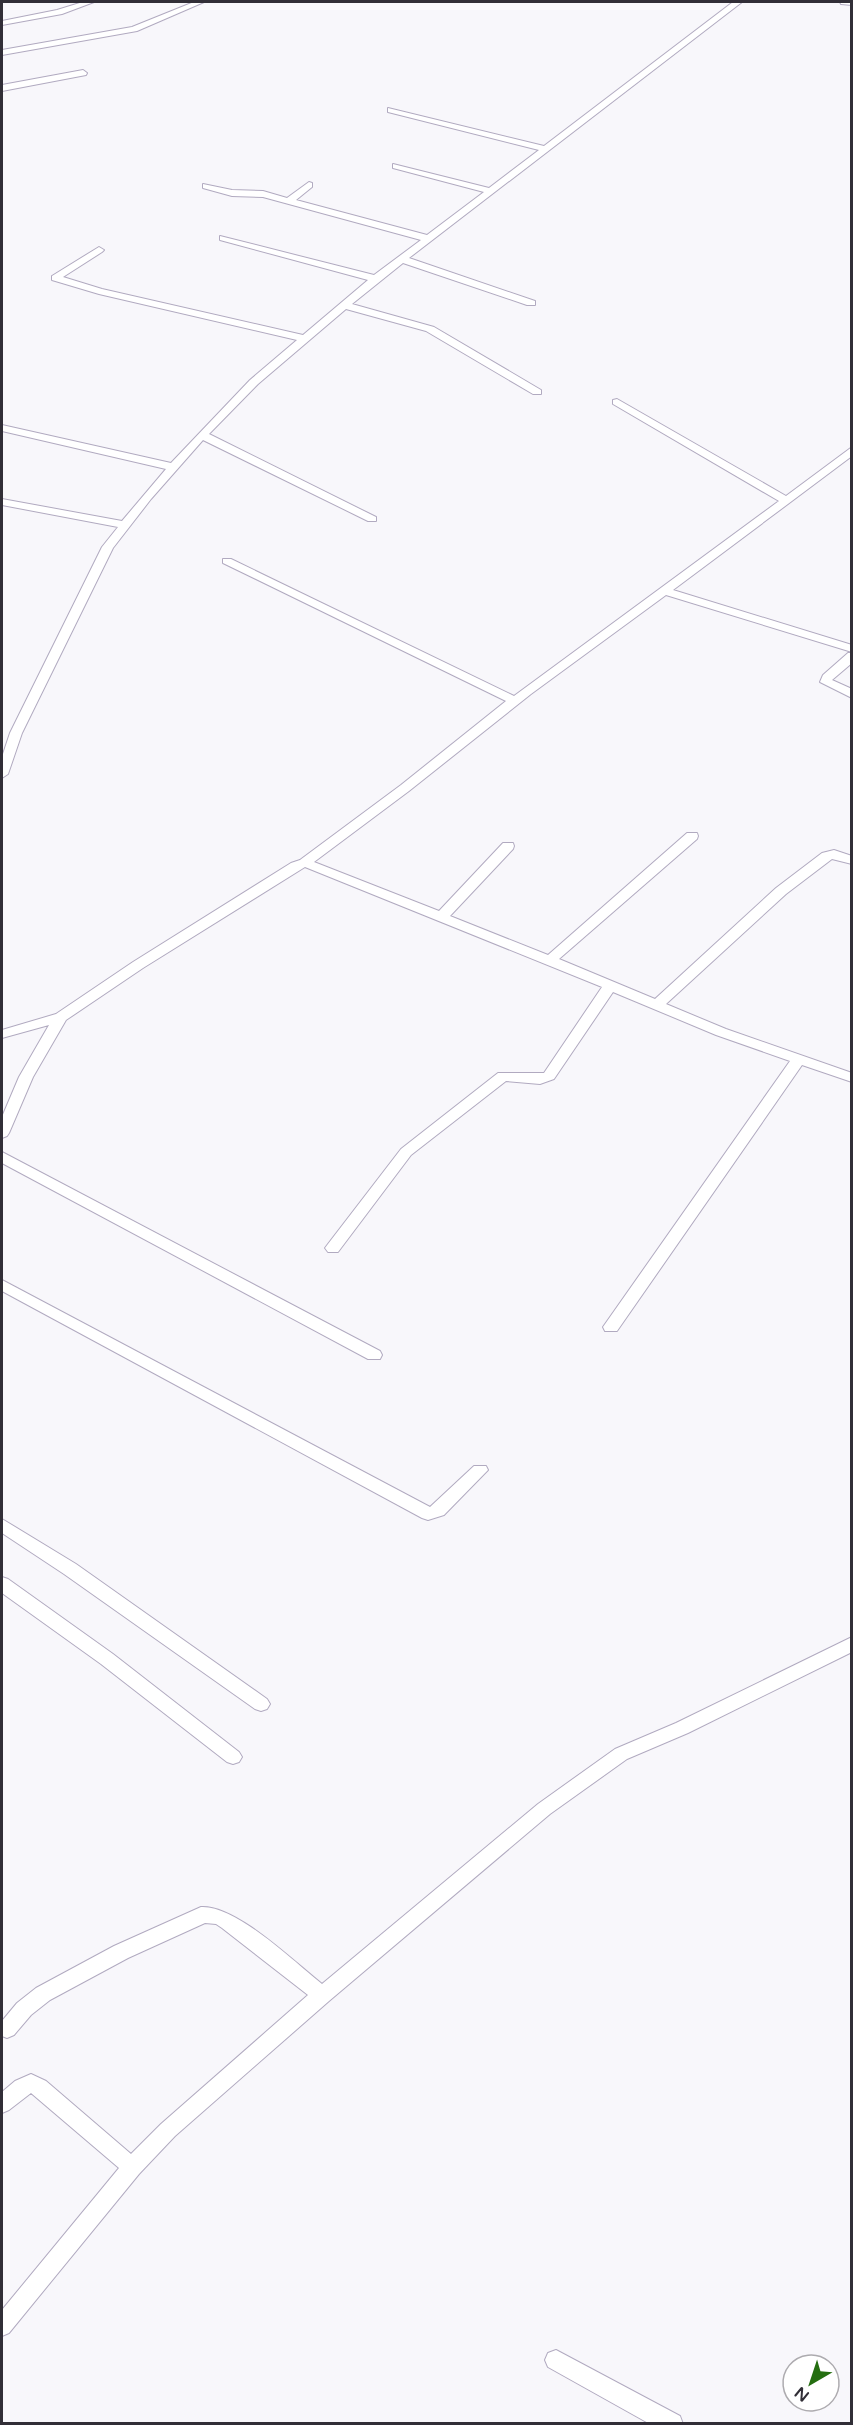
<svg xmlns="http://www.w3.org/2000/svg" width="853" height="2425" font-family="'Varela Round',sans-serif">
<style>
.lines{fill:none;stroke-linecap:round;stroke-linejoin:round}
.street-casing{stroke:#b1aac0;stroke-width:2}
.street{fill:#fff;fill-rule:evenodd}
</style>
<rect width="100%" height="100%" fill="#f8f7fb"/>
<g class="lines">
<g class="street-casing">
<path id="street" d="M83,2h11l-32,12 -60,11v-4l55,-11z
M194,2h10l-67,29 -135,24v-5l130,-23z
M733,2h9l-333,256 126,43v4h-8l-124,-42 -51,41 82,23 107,63v4h-8l-107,-63 -80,-22 -88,75 -49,50 167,83v4h-8l-165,-81 -52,59 -38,49 -91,185 -14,41 -6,4v-21l8,-24 92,-186 16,-20 -116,-22v-6l120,22 44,-52 -164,-38v-6l169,38 79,-83 47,-40 -198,-46 -47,-14v-4l47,-29 5,3 -2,2 -39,25 39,12 201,46 65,-55 -148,-40v-4l154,39 47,-35 -158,-43 -31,-1 -29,-8v-4l29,6 31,1 24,7 22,-16 3,1v4l-16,13 131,35 57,-43 -91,-24v-4l96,24 50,-38 -151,-38v-4l156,38z
M840,2h12v3l-11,-1z
M83,70l4,3 -1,2 -84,16v-6z
M617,399l169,97 66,-49v9l-179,134 179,55v7l-186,-57 -135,99 -122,97 -95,71 125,49 64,-68h10l1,3 -1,3 -63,67 98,39 139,-122h10l1,3 -1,3 -138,120 96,40 121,-111 46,-35 12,-3 18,6v8l-20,-5 -46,35 -120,110 60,25 126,44v9l-50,-17 -185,266h-12l-2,-4 187,-266 -74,-26 -103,-43 -59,87 -14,5 -34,-3 -95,74 -73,97h-10l-3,-4 3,-4 73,-95 97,-76h46l58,-86 -297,-120 -162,101 -77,52 -33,57 -24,56 -2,3 -5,2v-21l17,-40 30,-52 -47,13v-8l54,-16 77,-52 158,-99 9,-3 101,-75 105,-84 -283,-138v-4h8l283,137 265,-195 -166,-97v-4z
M848,653h4v10l-20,17 20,9v9l-32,-16 3,-7z
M2,1152l378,199 2,4 -2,4h-12l-366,-196z
M2,1280l428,227 44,-41h12l2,4 -44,45 -16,5 -6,-2 -420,-227z
M2,1519l74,45 191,135 3,5 -3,5 -6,2 -6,-2 -191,-135 -62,-41z
M2,1577l6,2 105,75 126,98 3,5 -3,5 -6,2 -6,-2 -126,-98 -99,-71z
M852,1637v15l-164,81 -61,26 -77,55 -221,187 -154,135 -36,38 -130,159 -7,3v-26l117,-142 -88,-75 -22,17 -7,3v-21l13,-11 16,-7 15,7 85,73 30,-30 147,-129 -86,-67 -6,-4 -11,-1 -77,35 -78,42 -19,15 -17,20 -7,3 -5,-2v-15l15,-18 19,-15 78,-42 87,-39c35,-2 92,54 121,77l216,-180 77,-55 61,-26z
M556,2350l124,66 3,8h-33l-102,-57 -3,-7 3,-7z"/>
</g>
<use href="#street" class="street"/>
</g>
<rect width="853" height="2425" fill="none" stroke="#312e37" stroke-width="6"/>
<g transform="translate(811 2383) rotate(219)"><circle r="28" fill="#ffffff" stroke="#adabaf" stroke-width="1.5"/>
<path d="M0-4.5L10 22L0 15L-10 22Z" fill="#246e10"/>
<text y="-9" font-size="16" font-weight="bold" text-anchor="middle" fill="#312e37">N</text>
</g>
</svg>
